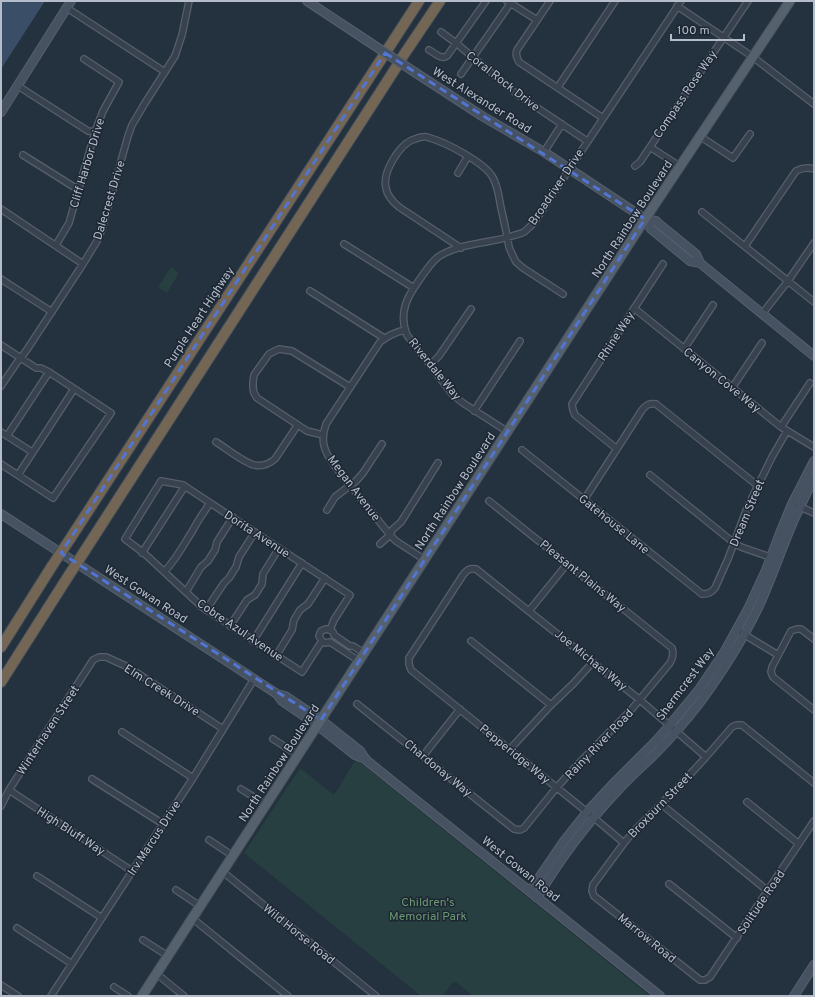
<svg xmlns="http://www.w3.org/2000/svg" width="815" height="997" font-family="Overpass,sans-serif">
<style>
.green{fill:#273f40}
.water{fill:#3a4f67}
.lines{fill:none;stroke-linecap:round;stroke-linejoin:round}
.street-casing{stroke:#56606c;stroke-width:8}
.secondary-casing{stroke:#56606c;stroke-width:10}
.primary-casing{stroke:#444e5a;stroke-width:11}
.highway-casing{stroke:#434d59;stroke-width:12}
.street{stroke:#38424e;stroke-width:5.5}
.secondary{stroke:#465261;stroke-width:8}
.primary{stroke:#56616e;stroke-width:9}
.highway{stroke:#746655;stroke-width:10}
.secondary-bridge-casing{stroke:#56606c;stroke-width:10;stroke-linecap:butt}
.highway-bridge-casing{stroke:#434d59;stroke-width:12;stroke-linecap:butt}
.secondary-bridge{stroke:#465261;stroke-width:8}
.highway-bridge{stroke:#746655;stroke-width:10}
.marked{fill:none;stroke:#5275d3;stroke-width:3;stroke-dasharray:8 5;stroke-linejoin:round}
.labels{text-anchor:middle;stroke-width:3;stroke-linejoin:round;paint-order:stroke}
.street-label{font-size:12px;fill:#b4bdc9;stroke:#1d2733}
.park-label{font-size:12px;fill:#6c9974;stroke:#1d2733}
</style>
<rect width="100%" height="100%" fill="#24313e"/>
<path class="green" d="M171,267l8,6 -12,20 -9,-6z
M356,759l294,237h-177l-17,-14 -4,1 -9,13h-22l-177,-143 56,-85 34,27z"/>
<path class="water" d="M1,1h44l-44,68z"/>
<g class="lines">
<g class="street-casing">
<path id="street" d="M507,1l30,19
M550,1l-33,49c-2,5 0,8 2,12l84,56
M677,6l76,51 61,47
M67,8l98,64
M441,32l15,11 62,52 69,46
M429,50c6,3 12,10 18,6l39,-55
M461,74l26,-37 25,-36
M18,86l70,45 7,1
M558,87l57,-86
M701,137l32,21 17,-24
M650,147l31,20
M544,152l18,-28
M23,155l51,32 5,2
M635,166l5,-4 108,-161
M458,173l10,-17
M1,209l82,55
M702,212l112,90
M344,244l70,44
M56,245l13,-22 26,-91 8,-21 16,-29 -35,-23
M745,246l51,-75c6,-3 11,-4 18,-2
M461,248l-62,-41c-6,-5 -12,-11 -13,-19 -4,-16 14,-45 29,-49 5,-2 11,-3 15,-1 17,5 53,24 62,38 6,9 7,22 9,32 3,13 6,26 8,39l3,7 4,8 7,6 40,26
M1,279l51,33
M310,291l74,47
M634,308l147,119 33,20
M762,314l26,-33 26,-38
M405,330c-9,2 -18,6 -25,12l-54,82c-6,17 -2,27 8,41l56,70 6,6 29,19
M1,345l35,23h5l8,4 62,41 -58,85 -52,-34
M684,349l29,-44
M430,365l9,-9 32,-47
M1,386l17,-25 3,-3 7,-10 55,-84 14,-23 5,-12 26,-93 4,-11 13,-22 30,-47 7,-21 7,-34
M732,388l30,-45
M474,411l46,-70
M781,427l29,-44
M1,432l31,20
M508,432l-45,-29 -10,-8 -46,-60c-6,-15 -4,-30 5,-44 6,-9 17,-27 26,-34 22,-15 53,-13 77,-22 3,-1 6,-1 9,-3 3,-2 6,-6 9,-8l148,-223
M323,435l-16,-4 -50,-33 -3,-5 -1,-5v-6l1,-7 15,-21 10,-5 13,2 58,36
M7,436l42,-64
M216,442c10,6 27,20 38,23 8,2 15,-1 21,-6l22,-33
M617,449l-42,-34 -2,-5 -1,-6 91,-140
M522,450l180,144c6,0 9,-1 13,-6l13,-29 19,-51 25,-51 15,-26
M18,475l56,-86
M650,475l84,68 7,4 32,11
M584,500l58,-90c4,-5 7,-7 14,-6l102,82
M798,506l16,7
M327,510l8,-13 21,-16 7,-8 19,-29
M380,544l10,-9 2,-5 9,-8 37,-59
M142,553l43,-67
M164,572c12,-12 20,-28 29,-42 5,-10 11,-18 17,-27
M186,592l15,-25 7,-6 7,-11 2,-8 16,-25
M206,610l18,-27 5,-5 7,-11 3,-10 16,-25
M529,611l38,-47
M230,626l17,-26 8,-5 7,-11 1,-10 16,-26
M330,630l3,2 1,3 16,11h3l11,7
M737,630l41,25
M814,639l-13,-10h-4l-6,2 -19,36 -1,5 2,5 41,33
M253,641l49,-78
M322,641l-20,31 -100,-65 -57,-53 -20,-15 36,-58 22,4 167,110 -16,25 -4,10
M322,641l3,2 5,-1 29,19
M322,641l-3,-5 2,-5 5,-2 4,1
M471,641l80,64
M276,656l16,-26 2,-10 6,-10 8,-6 17,-26
M357,704l157,125 6,1 4,-2 33,-41 25,-27 49,-50 39,-47c3,-5 4,-9 2,-15l-183,-147
M122,732l71,46
M273,739l25,16
M510,749l41,-44 22,-21 20,-22
M423,756l37,-47
M92,779l71,45
M814,783l-72,-58h-6l-4,2 -26,30 -24,26 -47,47 -11,13 -31,42 -1,6 2,5 106,84h5l5,-3 104,-156
M241,789l25,16
M9,790l123,81
M747,802l52,42
M661,804l107,87
M1,806l8,-16 84,-130 6,-3h7l22,10 95,62
M209,840l24,16
M624,843l-37,-31 -176,-142 -2,-6v-6l54,-83c4,-5 6,-7 13,-6l164,131 66,57
M223,872l153,124
M37,876l65,42
M669,884l68,54
M176,890l24,16
M192,918l96,78
M17,928l55,36
M143,940l25,16
M157,974l27,22
M1,985l17,11
M114,987l14,9
M51,996l142,-218 61,-99"/>
</g>
<g class="secondary-casing">
<path id="secondary" d="M307,1l59,39
M416,73l66,43 62,36 101,67 11,2 2,2 38,31 4,9
M1,112l70,-111
M645,219l6,10 39,32 10,2 114,93
M1,514l276,180 8,2 36,24 39,31 6,9 294,236
M277,694l5,7 35,24 38,30 11,4
M530,891l34,-50 23,-29 26,-28 42,-42 15,-17 28,-34 17,-25 10,-15 23,-42 18,-39 14,-37 12,-29 22,-43
M537,898c23,-40 51,-76 82,-109 10,-11 21,-21 32,-31 18,-18 35,-37 50,-57 21,-29 41,-60 57,-93 13,-28 23,-58 35,-86 7,-15 14,-30 21,-44
M794,996l20,-31"/>
</g>
<g class="primary-casing">
<path id="primary" d="M142,996l503,-777 145,-218"/>
</g>
<g class="highway-casing">
<path id="highway" d="M401,59l39,-58
M70,539l349,-538
M84,552l313,-486
M1,647l51,-81
M1,682l68,-107"/>
</g>
<use href="#street" class="street"/>
<use href="#secondary" class="secondary"/>
<use href="#primary" class="primary"/>
<use href="#highway" class="highway"/>
<g class="secondary-bridge-casing">
<path id="secondary-bridge" d="M366,40l50,33"/>
</g>
<g class="highway-bridge-casing">
<path id="highway-bridge" d="M52,566l18,-27
M69,575l15,-23"/>
</g>
<use href="#secondary-bridge" class="secondary-bridge"/>
<use href="#highway-bridge" class="highway-bridge"/>
</g>
<path class="marked" d="M385,53l260,166 -324,501 -260,-167z"/>
<g class="labels">
<g class="street-label">
<text transform="translate(503 81) rotate(38)" y="4">Coral Rock Drive</text>
<text transform="translate(685 94) rotate(-56)" y="4">Compass Rose Way</text>
<text transform="translate(482 100) rotate(32)" y="4">West Alexander Road</text>
<text transform="translate(87 163) rotate(-73)" y="4">Cliff Harbor Drive</text>
<text transform="translate(556 187) rotate(-56)" y="4">Broadriver Drive</text>
<text transform="translate(109 200) rotate(-73)" y="4">Dalecrest Drive</text>
<text transform="translate(632 219) rotate(-57)" y="4">North Rainbow Boulevard</text>
<text transform="translate(199 317) rotate(-57)" y="4">Purple Heart Highway</text>
<text transform="translate(616 336) rotate(-57)" y="4">Rhine Way</text>
<text transform="translate(435 369) rotate(51)" y="4">Riverdale Way</text>
<text transform="translate(722 380) rotate(39)" y="4">Canyon Cove Way</text>
<text transform="translate(354 488) rotate(53)" y="4">Megan Avenue</text>
<text transform="translate(455 491) rotate(-57)" y="4">North Rainbow Boulevard</text>
<text transform="translate(747 513) rotate(-67)" y="4">Dream Street</text>
<text transform="translate(614 524) rotate(39)" y="4">Gatehouse Lane</text>
<text transform="translate(257 534) rotate(33)" y="4">Dorita Avenue</text>
<text transform="translate(583 576) rotate(39)" y="4">Pleasant Plains Way</text>
<text transform="translate(146 594) rotate(33)" y="4">West Gowan Road</text>
<text transform="translate(240 630) rotate(34)" y="4">Cobre Azul Avenue</text>
<text transform="translate(591 660) rotate(39)" y="4">Joe Michael Way</text>
<text transform="translate(685 684) rotate(-53)" y="4">Shermcrest Way</text>
<text transform="translate(162 690) rotate(32)" y="4">Elm Creek Drive</text>
<text transform="translate(48 730) rotate(-57)" y="4">Winterhaven Street</text>
<text transform="translate(599 744) rotate(-46)" y="4">Rainy River Road</text>
<text transform="translate(515 754) rotate(39)" y="4">Pepperidge Way</text>
<text transform="translate(279 763) rotate(-57)" y="4">North Rainbow Boulevard</text>
<text transform="translate(438 768) rotate(39)" y="4">Chardonay Way</text>
<text transform="translate(660 805) rotate(-46)" y="4">Broxburn Street</text>
<text transform="translate(71 831) rotate(33)" y="4">High Bluff Way</text>
<text transform="translate(154 838) rotate(-57)" y="4">Irv Marcus Drive</text>
<text transform="translate(521 869) rotate(39)" y="4">West Gowan Road</text>
<text transform="translate(761 902) rotate(-56)" y="4">Solitude Road</text>
<text transform="translate(299 934) rotate(39)" y="4">Wild Horse Road</text>
<text transform="translate(647 938) rotate(39)" y="4">Marrow Road</text>
</g>
<g class="park-label">
<text x="428" y="906">Children's<tspan x="428" dy="14">Memorial Park</tspan></text>
</g>
</g>
<rect width="815" height="997" fill="none" stroke="#b4bdc9" stroke-width="4"/>
<path d="M671 34v6h73v-6" fill="none" stroke="#b4bdc9" stroke-width="2"/>
<text x="677" y="34" font-size="12" fill="#b4bdc9" stroke="#1d2733" stroke-width="3" paint-order="stroke">100 m</text>
</svg>
